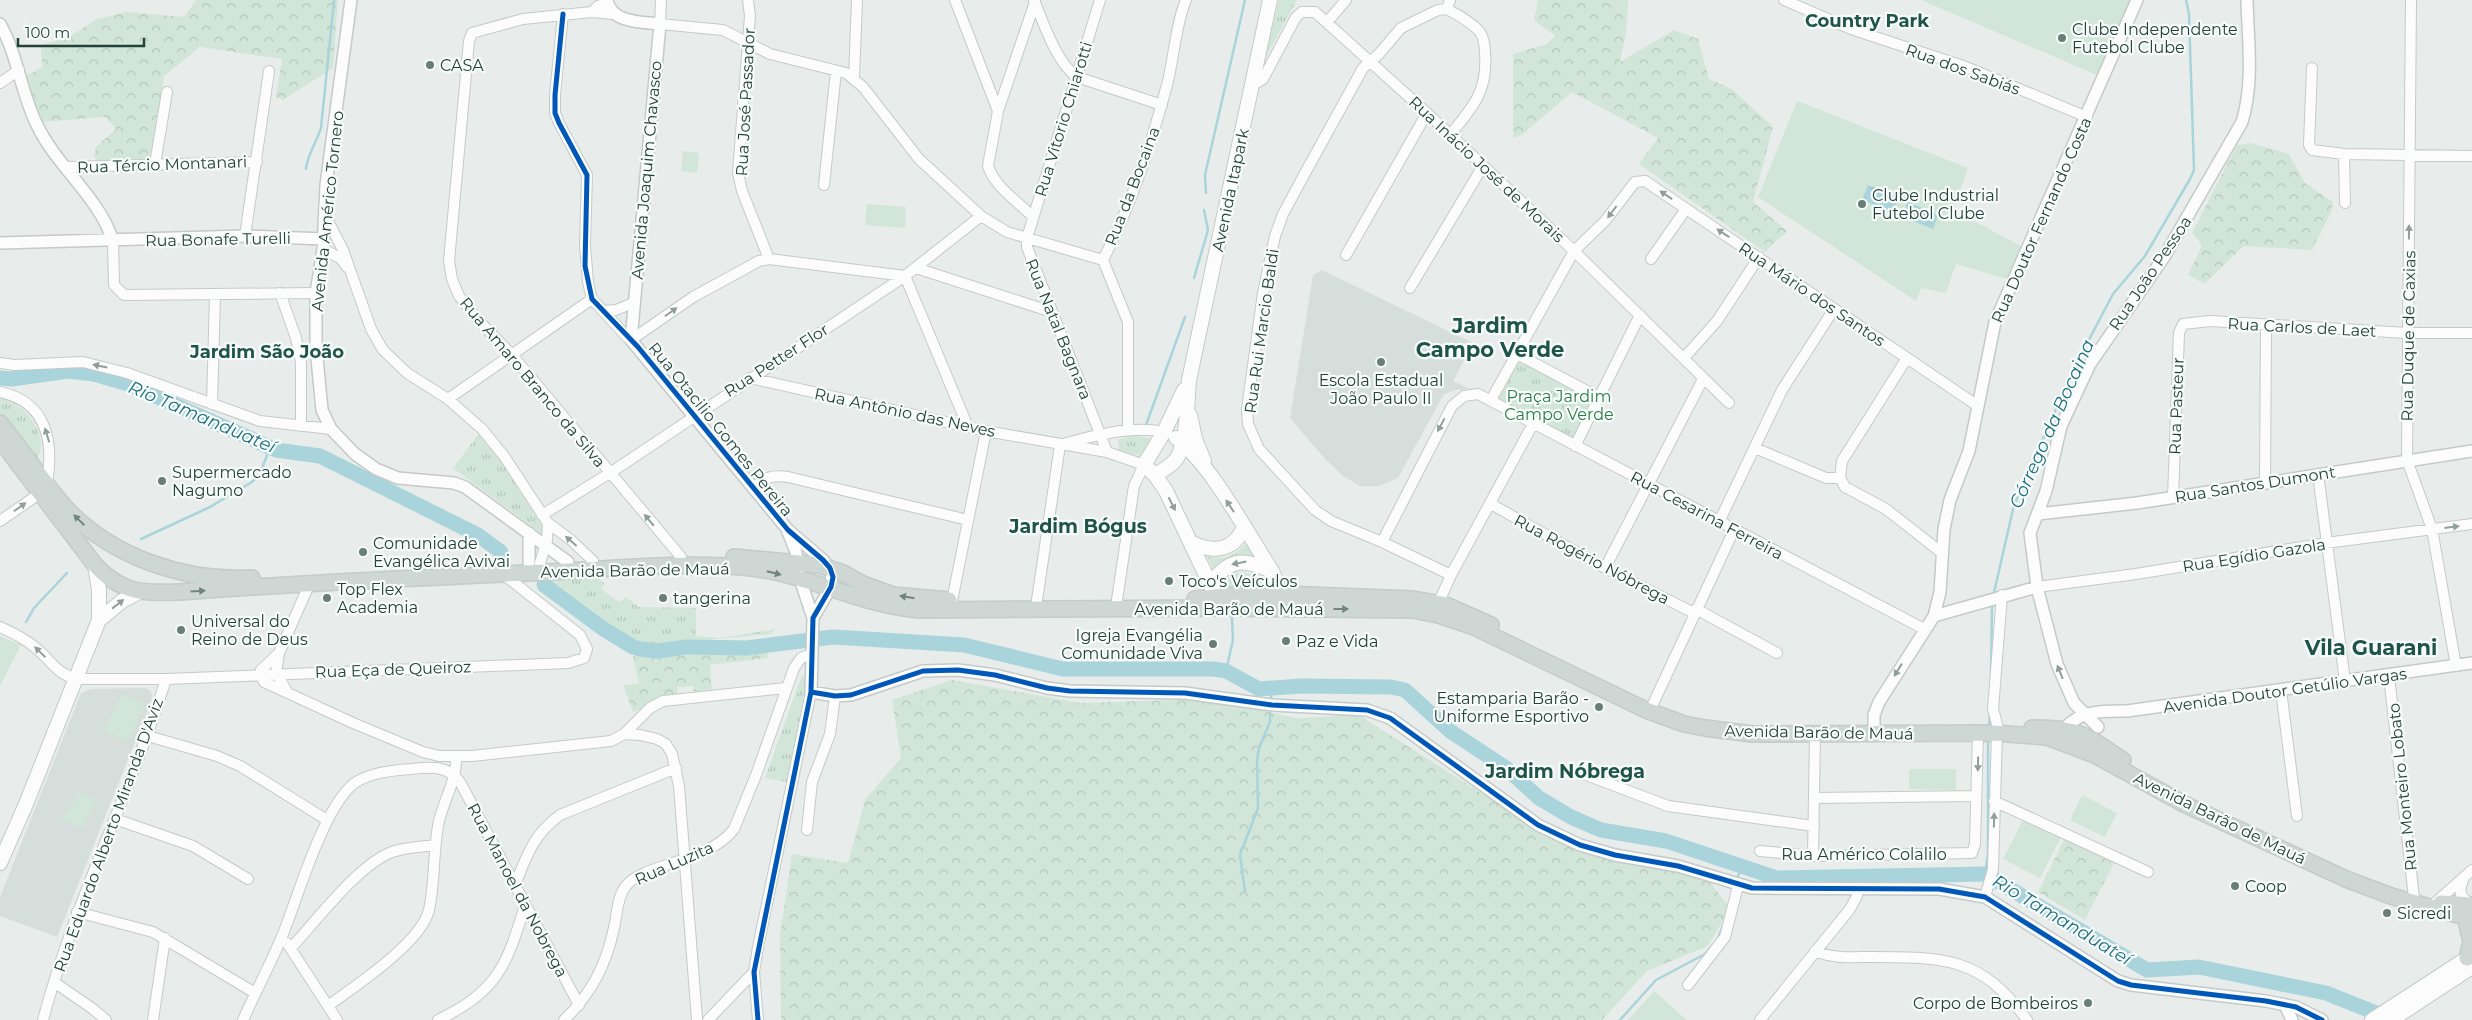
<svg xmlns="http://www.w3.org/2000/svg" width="2472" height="1020" font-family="Montserrat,sans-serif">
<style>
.built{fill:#d6dedb}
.grass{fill:url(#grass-tufts)}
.forest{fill:url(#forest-crowns)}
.pitch{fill:#d1e6d8}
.water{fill:url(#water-ripples)}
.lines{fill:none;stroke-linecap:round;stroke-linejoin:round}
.stream{stroke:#a9d4db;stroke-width:2.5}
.river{stroke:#a9d4db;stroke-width:15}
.minor-casing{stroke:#c5cac8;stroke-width:12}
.tertiary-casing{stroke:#c5cac8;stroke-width:14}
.secondary-casing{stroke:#c3cbc8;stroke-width:16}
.primary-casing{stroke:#c3ccc9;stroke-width:18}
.minor{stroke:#fcfcfc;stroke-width:10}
.tertiary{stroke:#fcfcfc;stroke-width:11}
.secondary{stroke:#fcfcfc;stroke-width:14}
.primary{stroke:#cfd7d5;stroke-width:15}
.cycleway-casing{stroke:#f7fbf9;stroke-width:8}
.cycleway{stroke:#0057b8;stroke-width:5}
.oneway{fill:#909f9b}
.oneway2{fill:#718580}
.poi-dot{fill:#697e78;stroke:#f7fbf9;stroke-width:2}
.labels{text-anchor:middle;stroke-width:4.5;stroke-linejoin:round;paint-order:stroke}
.poi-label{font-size:16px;fill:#24423a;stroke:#f7fbf9;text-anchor:start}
.street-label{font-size:16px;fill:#24423a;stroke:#f7fbf9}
.park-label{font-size:16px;fill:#2d7a4b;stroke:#f7fbf9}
.neighbourhood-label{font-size:18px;font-weight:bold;fill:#1f5548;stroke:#f7fbf9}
.water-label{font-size:18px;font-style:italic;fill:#1c6f80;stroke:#f7fbf9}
.quarter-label{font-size:19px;font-weight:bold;fill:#1f5548;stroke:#f7fbf9}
.district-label{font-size:21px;font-weight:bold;fill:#1f5548;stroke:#f7fbf9}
</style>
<defs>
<pattern id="grass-tufts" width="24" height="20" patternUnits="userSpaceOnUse" patternTransform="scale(1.25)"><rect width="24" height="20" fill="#d1e6d8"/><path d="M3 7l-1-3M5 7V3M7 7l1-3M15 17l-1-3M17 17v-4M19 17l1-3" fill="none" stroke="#b3c6ba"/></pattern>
<pattern id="forest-crowns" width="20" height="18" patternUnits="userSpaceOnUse" patternTransform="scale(1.25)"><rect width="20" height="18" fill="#d1e6d8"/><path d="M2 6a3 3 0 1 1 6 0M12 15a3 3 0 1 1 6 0" fill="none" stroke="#b3c6ba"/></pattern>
<pattern id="water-ripples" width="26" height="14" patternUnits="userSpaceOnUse" patternTransform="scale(1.25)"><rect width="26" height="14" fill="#a9d4db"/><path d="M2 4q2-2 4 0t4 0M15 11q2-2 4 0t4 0" fill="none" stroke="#91b7bd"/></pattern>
</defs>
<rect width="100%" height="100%" fill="#e8edeb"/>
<path class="built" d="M1322,270l151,73 -20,38 17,8 -14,1 -12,4 -46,84 -19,8h-19l-17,-10 -18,-17 -35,-41 23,-143z
M144,688l6,2 2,4 -1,8 -94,235 -57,-21v-19l81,-204 10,-4z"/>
<path class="grass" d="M1279,0h18l-32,58z
M1518,356l79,42 -23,44 -79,-44z
M0,398c26,6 53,39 35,65l-35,-49z
M481,431l64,99 -4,3 -88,-65z
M1133,435l19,4 -10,17 -23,-5 -1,-11z
M1249,540l10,15 -25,3 -19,15 -8,-17c19,5 30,-2 42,-16z
M1242,572l21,4 5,11 -45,4 -2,-6c7,-8 11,-11 21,-13z
M598,578l7,6 -4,5 18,13 7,-5 13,10 57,1v28l24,2 56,-9 -6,5 -126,12c-37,-11 -67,-40 -97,-63l1,-2z
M802,675l6,2 -21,105 -22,-4z"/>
<path class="forest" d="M196,0h142l-5,68 -50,32 -7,-3 6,-38 -82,-12 -36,29 -15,86 -47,3 -8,-8 2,-10 20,-18 -11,-12 -65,5 -14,-46 16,-9 -1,-22 28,-8 28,-18 29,-7 58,5z
M1538,0h90l-2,33 -6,29 54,-32 24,9 11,40 23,10 41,38 -20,75 34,29 -22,21 -126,-88 19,-26 -86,-46 -50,43 -9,3v-84l34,-10 8,-8 -21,-16z
M2251,143l38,11 16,29 28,19 -1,8 -20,40 -68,-4 -40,38 -16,-9 14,-30 -10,-12 45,-88z
M767,648l1,10 -58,7 2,24 -18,3 -1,-6 -16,1 1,8 -45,17 -10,-27 16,-1 -6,-28 70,-1z
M952,680l129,23 127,-4 87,19 64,-3 180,115 170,51 21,27 -22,38 -61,25 -45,49h-821l-1,-85 12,-81 56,9 17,-63 36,-42 -9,-58z
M2065,838l49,25 -29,57 -47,-28z"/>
<path class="pitch" d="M1921,0h212l-36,75z
M1797,101l171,67 -15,42 68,36 -14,33 -51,-15 -10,29 -25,-5 -5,13 -158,-104z
M683,151l16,2 -2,20 -16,-2z
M867,204l39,3 -1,21 -40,-3z
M0,636l21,9 -21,41z
M122,694l24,9 -18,38 -24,-11z
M1909,769h47v21l-47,-1z
M79,792l17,8 -15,29 -17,-10z
M2082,795l35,18 -12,24 -35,-17z
M2025,816l37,19 -22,43 -37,-19z
M1654,991l33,29h-59z"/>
<path class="water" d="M1868,185l31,12 -6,15 -31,-12z
M1908,202l30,13 -5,14 -31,-12z"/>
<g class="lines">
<path class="stream" d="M306,169c0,-11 11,-28 15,-41l13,-128
M1206,193l-1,-18 40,-175
M1194,278l14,-48 -4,-20
M1146,425l39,-108
M141,539l69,-32 42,-25 8,-8 10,-27
M1993,597l21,-92 59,-135 40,-76 32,-38 45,-77 4,-9 -5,-156 -3,-14
M26,622l8,-14 33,-35
M1226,671l7,-31 -1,-22
M1991,674l1,-70
M1270,700l4,-12
M1989,729l1,-15
M1985,874l3,-20v-115
M1737,878l5,-11
M1245,891l-5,-36 18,-47 -1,-48 2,-12 11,-26v-9
M1718,939l5,-14
M1620,1020l36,-40 49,-26 8,-9"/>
<path class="river" d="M0,378l12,1 56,-8 26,3 34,10 148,66 44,6 158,79 23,17
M544,585l58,43 31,19 7,2 17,2 30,-4 59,1 87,-11 131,8 99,24h151l12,2 33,18 42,-3 90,1 14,3 45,41 56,37 33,30 32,19 30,13 65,11 111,37 208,-4 162,96 52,-3 127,26 65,26"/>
<g class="minor-casing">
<path id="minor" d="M661,0l-1,24 63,6 47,24 76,19 17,14 56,72 62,57 26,16 96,28
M748,0l2,16 -12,157 4,18 27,68
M955,0l43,111
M1034,0c9,22 23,64 43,77l85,28
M1100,0l-73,238v9l80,205
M1450,0l-3,9c11,6 23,12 32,22 4,4 6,15 6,22 3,38 -12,54 -35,82
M1784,0l67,29 115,38 121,50
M2411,0l-4,460 25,69 24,137
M1447,9l-9,1 -37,18 -22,26 -16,14 -59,107 -21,39 -8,22 -12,57 -16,116 1,15 11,25 56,61 16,11 51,21 69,33
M592,12l6,-6 9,-3
M563,14l-8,81v18l4,10 28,52 -2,71 3,36 4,17 35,38 4,3 62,-43 66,-36 10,-2 136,17 63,151
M614,14l-22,-2 -69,7 -51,14 -3,8 -20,220 3,18 7,17 20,25 33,34 169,202
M1328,21l18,-21
M2312,68l-3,77 3,5 32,4 128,2
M854,78l3,-78
M0,83l19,-13
M1253,85l10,-6 33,-62 6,-5h13l112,101 147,138 155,152
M2344,154l1,49
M155,164l12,-72
M66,167l191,-5
M824,185l12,-114
M325,215l18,35 28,79 12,21 24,23 41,26 34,30 22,27 44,67 23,17 22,21
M1033,217c-15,-15 -39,-31 -45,-51l10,-55 37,-109
M245,236l24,-165
M113,241l1,44 10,10 192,-2
M323,249l17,9 7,9
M1346,255l81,-142
M1651,259l35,-50
M1103,260c29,-56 49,-118 65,-179 6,-25 8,-58 18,-81
M1103,260l25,62v108
M916,268l136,44
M1410,288l73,-122
M280,293l16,45 5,24v64
M603,311l13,-1 17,-7
M1517,354l83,44
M1684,358l33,-37 42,-64
M0,363l15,2 68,-3 44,11 133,48 71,8
M750,378l236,53 121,21 37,13 -10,21 -17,114
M0,392c47,10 54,50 47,91
M448,399l144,-100
M1491,400l83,-149 31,-30 30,-39 10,-1 333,225
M212,404l3,-108
M1066,443c32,-8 66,-18 98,-11
M1575,446l65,-131
M1755,448l71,30h14
M2318,474l27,207
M1840,478l2,-17 65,-103
M1840,478l5,9 41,22 56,44
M2265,482l1,-156
M753,488c11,-11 20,-13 35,-11l180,43
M2173,497l6,-164 4,-9 27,-3 197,12h65
M1491,504l114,64 89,45
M542,515l68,-42 295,-197 76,-60
M0,521l39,-27
M1719,522l63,-132 52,-81
M1382,542l70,-136 12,-10 14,-2 446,235
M540,563l7,-23 1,-17
M1605,568l98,-189
M2037,587l99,-13 190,-31 146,-19
M1037,600l23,-155
M952,601l34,-170
M1438,604l13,-29 83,-153
M1696,609l81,44
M0,627c13,6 26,12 37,22 15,12 19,25 40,30h89l402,-16 16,-5 3,-9 -7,-14 -77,-61
M279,653l-18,17 -1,4 4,8 89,41 70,29 16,4h33l139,-15 13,-7 16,1 17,4 9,5 6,10 7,32 18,234
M2389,676l25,222
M2281,690l16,126
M288,693l-12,-20 3,-20 30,-68
M1653,704l81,-174
M1998,728l-5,-19 9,-114
M624,734l26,-26 13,-7 122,-13
M148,736l69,20 23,10 87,54
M1581,773l87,33 146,20
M1815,798l161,-2
M1994,801l154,71
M115,819l78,27 55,33
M807,830l5,-48 18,-48 5,-38
M1760,851l53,5 159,-3 3,-9 3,-111
M1813,856l2,-122
M2463,880c-5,13 -3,17 9,25
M515,885c12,-30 18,-50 45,-70l116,-47
M1985,897l8,-28 4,-136
M2435,903l37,-33
M77,912l76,20 102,61
M287,943l50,77
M291,948c25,-27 68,-84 101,-96 13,-5 29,-5 43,-7
M1815,951c19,8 38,6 57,6 72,0 110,0 155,63
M54,982l39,27 13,11
M1688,985l37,-48 13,-51
M328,1006c28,-21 93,-63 101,-96 6,-28 4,-56 9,-84 4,-24 19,-44 18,-69
M43,1020c31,-117 87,-225 123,-341
M153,1020l12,-82
M243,1020c13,-29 28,-57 40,-86 16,-40 38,-119 68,-148 14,-13 43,-16 61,-17 20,-2 35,-4 48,13l119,223
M438,1020c60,-29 69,-55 87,-115
M564,1020c28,-27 42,-55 50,-92 3,-13 3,-30 11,-41 18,-25 81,-22 109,-58l22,-54 38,-107 7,-10 10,-4
M708,1020l46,-48
M758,1020l-4,-48 4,-25 53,-255
M1760,1020l90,-111 7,-13v-8"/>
</g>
<g class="tertiary-casing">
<path id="tertiary" d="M351,0l-25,185 -3,64 -7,44v55l6,62 9,19 24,25 21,15 22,9 56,5 11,4 103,75
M607,0c4,23 34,22 53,24l-29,316 157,190 35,30 9,12 -1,15 -18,31 -2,74 24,4 16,-1 72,-24 35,-1 37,5 52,13 23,3 115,2 87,12 95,5 23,8 148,107 42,20 35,10 63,11 74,22 187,1 46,8 133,84 13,4 135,16 30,6 26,13
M0,24c18,32 21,69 37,101 20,42 62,72 76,116
M0,243l245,-7 79,3
M2038,514l99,-11 335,-52
M788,532l8,20 1,18 16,48
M529,533v30
M1934,616l103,-29
M2098,727l-24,-24 -17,-39 -20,-77 -7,-54 16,-42 15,-65 29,-62 74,-107 78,-135c12,-39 6,-82 5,-122
M2065,728c16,-18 39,-17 62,-17l345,-48
M1874,733v-18l5,-13 55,-86 6,-24 4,-63 6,-29 19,-49 26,-129 142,-322
M2285,1005l7,15"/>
</g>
<g class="secondary-casing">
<path id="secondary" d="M1184,390l-20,42 -20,33 11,10 11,16 55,116
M1190,415l5,24 9,22
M1176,438c35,26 71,95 96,133l5,12 2,10
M1155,475c8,-5 17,-9 22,-17 11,-18 10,-56 12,-78l81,-380
M1192,543c22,10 42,8 52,-16
M1211,583c20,-26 33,-24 61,-12
M99,620l23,-19 17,-9
M0,863l26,-59 73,-184v-30l-4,-25
M2372,1020l100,-65
M2391,1020l81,-53"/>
</g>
<g class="primary-casing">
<path id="primary" d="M0,423c22,27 42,58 65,84 46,50 120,75 187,71
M0,440l95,125c27,29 48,28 85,27 123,-9 247,-15 370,-20 64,-3 129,-10 193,-5 61,5 115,38 176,43l303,-2 191,2 25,5 36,12 172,83 38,14 21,4 47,6 241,-1 54,4 48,18 89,49 162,75 45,17 81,23
M734,557l85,8 22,7 22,12 30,11 56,5
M1195,599l62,-6 156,6 33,6 45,20
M2032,728c49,0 52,7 91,32
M2441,903l31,2
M2465,917l6,24 -4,17"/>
</g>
<use href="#minor" class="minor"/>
<use href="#tertiary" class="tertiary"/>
<use href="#secondary" class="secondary"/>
<use href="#primary" class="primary"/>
<g class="cycleway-casing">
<path id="cycleway" d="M563,14l-8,81v18l4,10 28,52 -2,91 7,33 46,48 150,183 35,30 7,8 3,9 -2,10 -18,31 -2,74 -57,280 4,48
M811,692l24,4 16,-1 72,-24 35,-1 37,5 52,13 23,3 115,2 87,12 95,5 23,8 148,107 42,20 35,10 63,11 74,22 187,1 46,8 133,84 13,4 135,16 30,6 26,13"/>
</g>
<use href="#cycleway" class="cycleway"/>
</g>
<defs><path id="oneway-solid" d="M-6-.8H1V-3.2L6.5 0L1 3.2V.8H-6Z" transform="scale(1.25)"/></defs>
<g class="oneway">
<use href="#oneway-solid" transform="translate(1666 195) rotate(-146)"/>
<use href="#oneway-solid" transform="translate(1612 212) rotate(127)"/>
<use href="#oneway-solid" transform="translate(2409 232) rotate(-89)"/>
<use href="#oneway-solid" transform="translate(1723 233) rotate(-147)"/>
<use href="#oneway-solid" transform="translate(671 312) rotate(-35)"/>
<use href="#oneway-solid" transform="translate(100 366) rotate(-168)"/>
<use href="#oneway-solid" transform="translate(1441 425) rotate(118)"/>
<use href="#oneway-solid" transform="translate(47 435) rotate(-107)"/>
<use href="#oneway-solid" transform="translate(1172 504) rotate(63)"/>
<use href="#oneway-solid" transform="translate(1230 506) rotate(-123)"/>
<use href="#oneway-solid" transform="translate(20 507) rotate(-35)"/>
<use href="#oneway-solid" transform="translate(649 520) rotate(-130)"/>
<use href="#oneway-solid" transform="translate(2452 527) rotate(-7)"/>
<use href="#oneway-solid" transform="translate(571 541) rotate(-139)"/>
<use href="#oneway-solid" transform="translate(1239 563) rotate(169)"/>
<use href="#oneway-solid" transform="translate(118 604) rotate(-38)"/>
<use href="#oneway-solid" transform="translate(40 652) rotate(-136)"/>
<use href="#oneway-solid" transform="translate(1898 670) rotate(122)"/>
<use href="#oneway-solid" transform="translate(2060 672) rotate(-112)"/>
<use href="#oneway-solid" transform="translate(1978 764) rotate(91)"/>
<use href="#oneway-solid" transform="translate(1994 820) rotate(-89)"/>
</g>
<g class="oneway2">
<use href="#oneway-solid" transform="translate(79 520) rotate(-136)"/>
<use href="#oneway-solid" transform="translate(774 573) rotate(14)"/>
<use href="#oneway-solid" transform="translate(198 591) rotate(-4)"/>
<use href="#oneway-solid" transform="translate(907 597) rotate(-171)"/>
<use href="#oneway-solid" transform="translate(1341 609)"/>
</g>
<g class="poi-dot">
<circle cx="2062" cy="38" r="5"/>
<circle cx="430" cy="65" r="5"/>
<circle cx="1862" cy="204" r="5"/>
<circle cx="1381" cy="362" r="5"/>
<circle cx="162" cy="481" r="5"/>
<circle cx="363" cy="552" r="5"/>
<circle cx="1169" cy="581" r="5"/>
<circle cx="327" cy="598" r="5"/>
<circle cx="663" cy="598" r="5"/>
<circle cx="181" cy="630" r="5"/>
<circle cx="1286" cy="641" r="5"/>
<circle cx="1213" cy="644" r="5"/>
<circle cx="1599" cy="707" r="5"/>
<circle cx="2235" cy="886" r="5"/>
<circle cx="2387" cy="913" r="5"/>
<circle cx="2088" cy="1003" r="5"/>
</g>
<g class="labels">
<g class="poi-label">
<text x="2072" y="35">Clube Independente<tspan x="2072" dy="18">Futebol Clube</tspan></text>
<text x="440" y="71">CASA</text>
<text x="1872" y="201">Clube Industrial<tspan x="1872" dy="18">Futebol Clube</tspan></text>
<text x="1381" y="386" text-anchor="middle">Escola Estadual<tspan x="1381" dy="18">João Paulo II</tspan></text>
<text x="172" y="478">Supermercado<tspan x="172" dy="18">Nagumo</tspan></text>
<text x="373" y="549">Comunidade<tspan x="373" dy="18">Evangélica Avivai</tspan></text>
<text x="1179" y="587">Toco's Veículos</text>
<text x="337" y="595">Top Flex<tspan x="337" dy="18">Academia</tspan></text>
<text x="673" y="604">tangerina</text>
<text x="191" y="627">Universal do<tspan x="191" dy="18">Reino de Deus</tspan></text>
<text x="1203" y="641" text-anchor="end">Igreja Evangélia<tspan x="1203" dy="18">Comunidade Viva</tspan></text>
<text x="1296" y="647">Paz e Vida</text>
<text x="1589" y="704" text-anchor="end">Estamparia Barão -<tspan x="1589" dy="18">Uniforme Esportivo</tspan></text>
<text x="2245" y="892">Coop</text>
<text x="2397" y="919">Sicredi</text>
<text x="2078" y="1009" text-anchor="end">Corpo de Bombeiros</text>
</g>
<g class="street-label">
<text transform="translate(1963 69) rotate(20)" y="6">Rua dos Sabiás</text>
<text transform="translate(745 102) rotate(-87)" y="6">Rua José Passador</text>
<text transform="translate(1063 119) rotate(-73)" y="6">Rua Vitorio Chiarotti</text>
<text transform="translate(162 164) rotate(-2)" y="6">Rua Tércio Montanari</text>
<text transform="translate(1487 169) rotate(43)" y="6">Rua Inácio José de Morais</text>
<text transform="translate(646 170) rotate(-85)" y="6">Avenida Joaquim Chavasco</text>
<text transform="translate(1132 186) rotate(-69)" y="6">Rua da Bocaina</text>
<text transform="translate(1230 190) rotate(-78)" y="6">Avenida Itapark</text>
<text transform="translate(327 211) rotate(-84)" y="6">Avenida Américo Tornero</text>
<text transform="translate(2041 220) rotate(-66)" y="6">Rua Doutor Fernando Costa</text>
<text transform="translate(218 239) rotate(-1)" y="6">Rua Bonafe Turelli</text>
<text transform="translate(2150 273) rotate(-56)" y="6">Rua João Pessoa</text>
<text transform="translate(1812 294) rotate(34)" y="6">Rua Mário dos Santos</text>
<text transform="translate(2302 327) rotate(3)" y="6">Rua Carlos de Laet</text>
<text transform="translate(1059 329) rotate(68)" y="6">Rua Natal Bagnara</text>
<text transform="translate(1261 331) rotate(-82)" y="6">Rua Rui Marcio Baldi</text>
<text transform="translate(2408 336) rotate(-89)" y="6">Rua Duque de Caxias</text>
<text transform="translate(776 360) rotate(-33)" y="6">Rua Petter Flor</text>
<text transform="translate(533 382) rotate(50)" y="6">Rua Amaro Branco da Silva</text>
<text transform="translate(2176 406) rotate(-88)" y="6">Rua Pasteur</text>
<text transform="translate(905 412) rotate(12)" y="6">Rua Antônio das Neves</text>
<text transform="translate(721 429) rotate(51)" y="6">Rua Otacilio Gomes Pereira</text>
<text transform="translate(2255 484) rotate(-9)" y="6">Rua Santos Dumont</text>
<text transform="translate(1707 515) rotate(28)" y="6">Rua Cesarina Ferreira</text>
<text transform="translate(2254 555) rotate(-9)" y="6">Rua Egídio Gazola</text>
<text transform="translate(1592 559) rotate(28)" y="6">Rua Rogério Nóbrega</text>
<text transform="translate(635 570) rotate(-1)" y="6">Avenida Barão de Mauá</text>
<text x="1229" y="615">Avenida Barão de Mauá</text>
<text transform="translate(393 669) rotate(-2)" y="6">Rua Eça de Queiroz</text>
<text transform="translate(2285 690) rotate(-8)" y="6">Avenida Doutor Getúlio Vargas</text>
<text transform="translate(1819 732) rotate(1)" y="6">Avenida Barão de Mauá</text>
<text transform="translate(2402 787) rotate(-96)" y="6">Rua Monteiro Lobato</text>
<text transform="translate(2220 818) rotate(26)" y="6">Avenida Barão de Mauá</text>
<text transform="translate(108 835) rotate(-70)" y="6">Rua Eduardo Alberto Miranda D'Aviz</text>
<text x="1864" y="860">Rua Américo Colalilo</text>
<text transform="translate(674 863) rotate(-24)" y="6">Rua Luzita</text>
<text transform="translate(518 890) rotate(62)" y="6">Rua Manoel da Nobrega</text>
</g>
<g class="park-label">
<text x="1559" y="402">Praça Jardim<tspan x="1559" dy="18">Campo Verde</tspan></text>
</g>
<g class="neighbourhood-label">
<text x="1867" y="27">Country Park</text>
<text x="267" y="358">Jardim São João</text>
</g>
<g class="water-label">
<text transform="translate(202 417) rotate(23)" y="6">Rio Tamanduateí</text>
<text transform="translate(2052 424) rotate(-66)" y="6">Córrego da Bocaina</text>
<text transform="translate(2062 920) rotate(31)" y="6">Rio Tamanduateí</text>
</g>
<g class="quarter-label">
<text x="1078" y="533">Jardim Bógus</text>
<text x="1565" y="778">Jardim Nóbrega</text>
</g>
<g class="district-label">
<text x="1490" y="333">Jardim<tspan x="1490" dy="24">Campo Verde</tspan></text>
<text x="2371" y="655">Vila Guarani</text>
</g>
</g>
<path d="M18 38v8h126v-8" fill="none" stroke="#24423a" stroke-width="2.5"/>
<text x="25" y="38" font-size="15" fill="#24423a" stroke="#f7fbf9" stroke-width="4" paint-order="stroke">100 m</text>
</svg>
